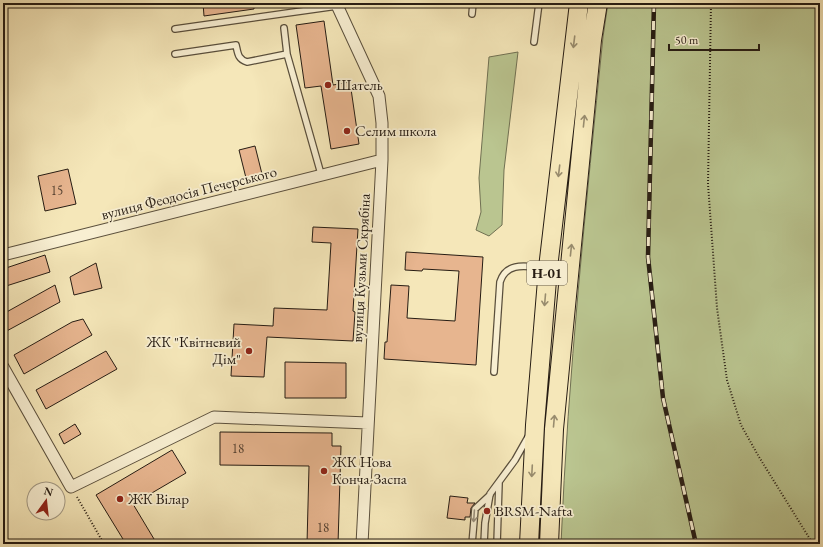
<svg xmlns="http://www.w3.org/2000/svg" width="823" height="547" font-family="'EB Garamond',serif">
<style>
.green{fill:#bac590;stroke:#707052}
.building{fill:#e7b58f;stroke:#261c13}
.lines{fill:none;stroke-linecap:round;stroke-linejoin:round}
.service-casing{stroke:#5a4f3c;stroke-width:8}
.minor-casing{stroke:#5a4f3c;stroke-width:13}
.primary-casing{stroke:#261c13;stroke-width:20}
.path{stroke:#261c13;stroke-width:2;stroke-dasharray:1 2;stroke-linecap:butt}
.service{stroke:#f8efd2;stroke-width:5.5}
.minor{stroke:#f8efd2;stroke-width:11}
.primary{stroke:#f5e7b9;stroke-width:18}
.rail-casing{stroke:#261c13;stroke-width:4.5}
.rail{stroke:#f8efd2;stroke-width:3;stroke-dasharray:9;stroke-linecap:butt}
.oneway{stroke:#988c6e}
.oneway2{stroke:#9a907c}
.poi-dot{fill:#8f2418;stroke:#f8efd2;stroke-width:1.5}
.labels{text-anchor:middle;stroke-width:3.5;stroke-linejoin:round;paint-order:stroke}
.number-label{font-size:13px;fill:#564232}
.shield{fill:#f8efd2;stroke:#655b4c;stroke-width:1}
.shield-label{font-size:14px;font-weight:bold;fill:#261c13}
.poi-label{font-size:15px;fill:#261c13;stroke:#f8efd2;text-anchor:start}
.street-label{font-size:15px;fill:#261c13;stroke:#f8efd2}
</style>
<rect width="100%" height="100%" fill="#f5e7b9"/>
<filter id="stains"><feTurbulence type="fractalNoise" baseFrequency=".005" numOctaves="4"/><feColorMatrix values="0 0 0 0 .2 0 0 0 0 .09 0 0 0 0 .02 0 0 0 .5 -.17"/></filter>
<radialGradient id="worn" r=".72"><stop offset=".6" stop-color="#630" stop-opacity="0"/><stop offset="1" stop-color="#630" stop-opacity=".3"/></radialGradient>
<path class="green" d="M608,3h212v541h-259c7,-170 25,-338 42,-507z
M518,52l-14,118 -2,55 -13,11 -13,-6 5,-18 -2,-34 10,-121z"/>
<path class="building" d="M203,3h51v6l-50,7z
M324,21l9,64 17,-3 9,62 -28,5 -10,-63 -16,2 -9,-63z
M255,146l7,28 -16,4 -7,-28z
M68,169l8,35 -31,7 -7,-35z
M313,227l45,2 -5,82 2,1 -2,29 -86,-4 -3,40 -33,-1 3,-52 39,2 1,-18 53,2 4,-67 -19,-1z
M406,252l77,5 -7,108 -92,-6 1,-17h2l4,-57 18,1 -2,32 48,3 4,-50 -36,-2 -1,2 -17,-1z
M45,255l5,17 -47,15v-18z
M96,263l6,25 -28,7 -4,-18z
M55,285l5,17 -57,31v-19z
M83,319l9,16 -68,39 -10,-19 58,-33z
M106,351l11,18 -71,40 -10,-19z
M285,362l61,1v35h-61z
M75,424l6,10 -17,10 -5,-10z
M220,432l112,1v13h9l-3,98h-31l2,-78 -89,-1z
M172,450l14,23 -53,31 24,40h-31l-30,-49z
M450,496l18,2 -1,5h8l-4,5 -1,9h-5v3l-18,-2z"/>
<g class="lines">
<g class="service-casing">
<path id="service" d="M472,14l1,-11
M284,28l3,26 34,120
M175,29l162,-23
M534,42l5,-39
M175,54l61,-9c2,9 2,14 11,17l40,-8
M494,372l6,-90c7,-22 29,-15 46,-14
M472,544l3,-35 15,-14
M484,544l1,-21 5,-29 25,-34 13,-23
M497,544l2,-61"/>
</g>
<g class="minor-casing">
<path id="minor" d="M336,3l43,93 3,27v37l-20,384
M3,255l379,-95
M3,367l68,120 143,-70 154,6"/>
</g>
<g class="primary-casing">
<path id="primary" d="M529,544l6,-119 13,-157 31,-265
M549,544l5,-115 38,-389 6,-37"/>
</g>
<path class="path" d="M711,3l-3,181 9,124 10,72 14,45 18,32 54,87
M77,497l27,47"/>
<use href="#service" class="service"/>
<use href="#minor" class="minor"/>
<use href="#primary" class="primary"/>
<g class="rail-casing">
<path id="rail" d="M654,3l-6,254 15,141 33,146"/>
</g>
<use href="#rail" class="rail"/>
</g>
<defs><path id="oneway-shaft" d="M-6 0H5M1.5-3L5.5 0L1.5 3" fill="none" stroke-width="1.6" stroke-linecap="round" stroke-linejoin="round"/></defs>
<g class="oneway">
<use href="#oneway-shaft" transform="translate(574 42) rotate(97)"/>
<use href="#oneway-shaft" transform="translate(584 121) rotate(-84)"/>
<use href="#oneway-shaft" transform="translate(559 171) rotate(97)"/>
<use href="#oneway-shaft" transform="translate(571 250) rotate(-84)"/>
<use href="#oneway-shaft" transform="translate(545 300) rotate(95)"/>
<use href="#oneway-shaft" transform="translate(554 421) rotate(-85)"/>
<use href="#oneway-shaft" transform="translate(532 471) rotate(93)"/>
</g>
<use class="oneway2" href="#oneway-shaft" transform="translate(474 516) rotate(94)"/>
<g class="poi-dot">
<circle cx="328" cy="85" r="4"/>
<circle cx="347" cy="131" r="4"/>
<circle cx="249" cy="351" r="4"/>
<circle cx="324" cy="471" r="4"/>
<circle cx="120" cy="499" r="4"/>
<circle cx="487" cy="511" r="4"/>
</g>
<g class="labels">
<g class="number-label">
<text x="57" y="195">15</text>
<text x="238" y="453">18</text>
<text x="323" y="532">18</text>
</g>
<rect class="shield" x="527" y="261" width="40" height="24" rx="3"/>
<g class="shield-label">
<text x="547" y="278">Н-01</text>
</g>
<g class="poi-label">
<text x="336" y="90">Шатель</text>
<text x="355" y="136">Селим школа</text>
<text x="241" y="347" text-anchor="end">ЖК "Квітневий<tspan x="241" dy="17">Дім"</tspan></text>
<text x="332" y="467">ЖК Нова<tspan x="332" dy="17">Конча-Заспа</tspan></text>
<text x="128" y="504">ЖК Вілар</text>
<text x="495" y="516">BRSM-Nafta</text>
</g>
<g class="street-label">
<text transform="translate(189 193) rotate(-14)" y="5">вулиця Феодосія Печерського</text>
<text transform="translate(361 268) rotate(-87)" y="5">вулиця Кузьми Скрябіна</text>
</g>
</g>
<rect width="823" height="547" fill="none" stroke="#f5e7b9" stroke-width="16"/>
<rect x="4" y="4" width="815" height="539" fill="none" stroke="#261c13" stroke-width="2"/>
<rect x="8" y="8" width="807" height="531" fill="none" stroke="#261c13"/>
<g transform="translate(46 501) rotate(15)"><circle r="19" fill="#f8efd2" stroke="#a49b86"/>
<path d="M0-3L7 15L0 10L-7 15Z" fill="#8f2418"/>
<text y="-6" font-size="11" font-weight="bold" text-anchor="middle" fill="#261c13">N</text>
</g>
<path d="M669 44v6h90v-6" fill="none" stroke="#261c13" stroke-width="2"/>
<text x="675" y="44" font-size="12" fill="#261c13" stroke="#f8efd2" stroke-width="3" paint-order="stroke">50 m</text>
<rect width="100%" height="100%" filter="url(#stains)"/>
<rect width="100%" height="100%" fill="url(#worn)"/>
</svg>
